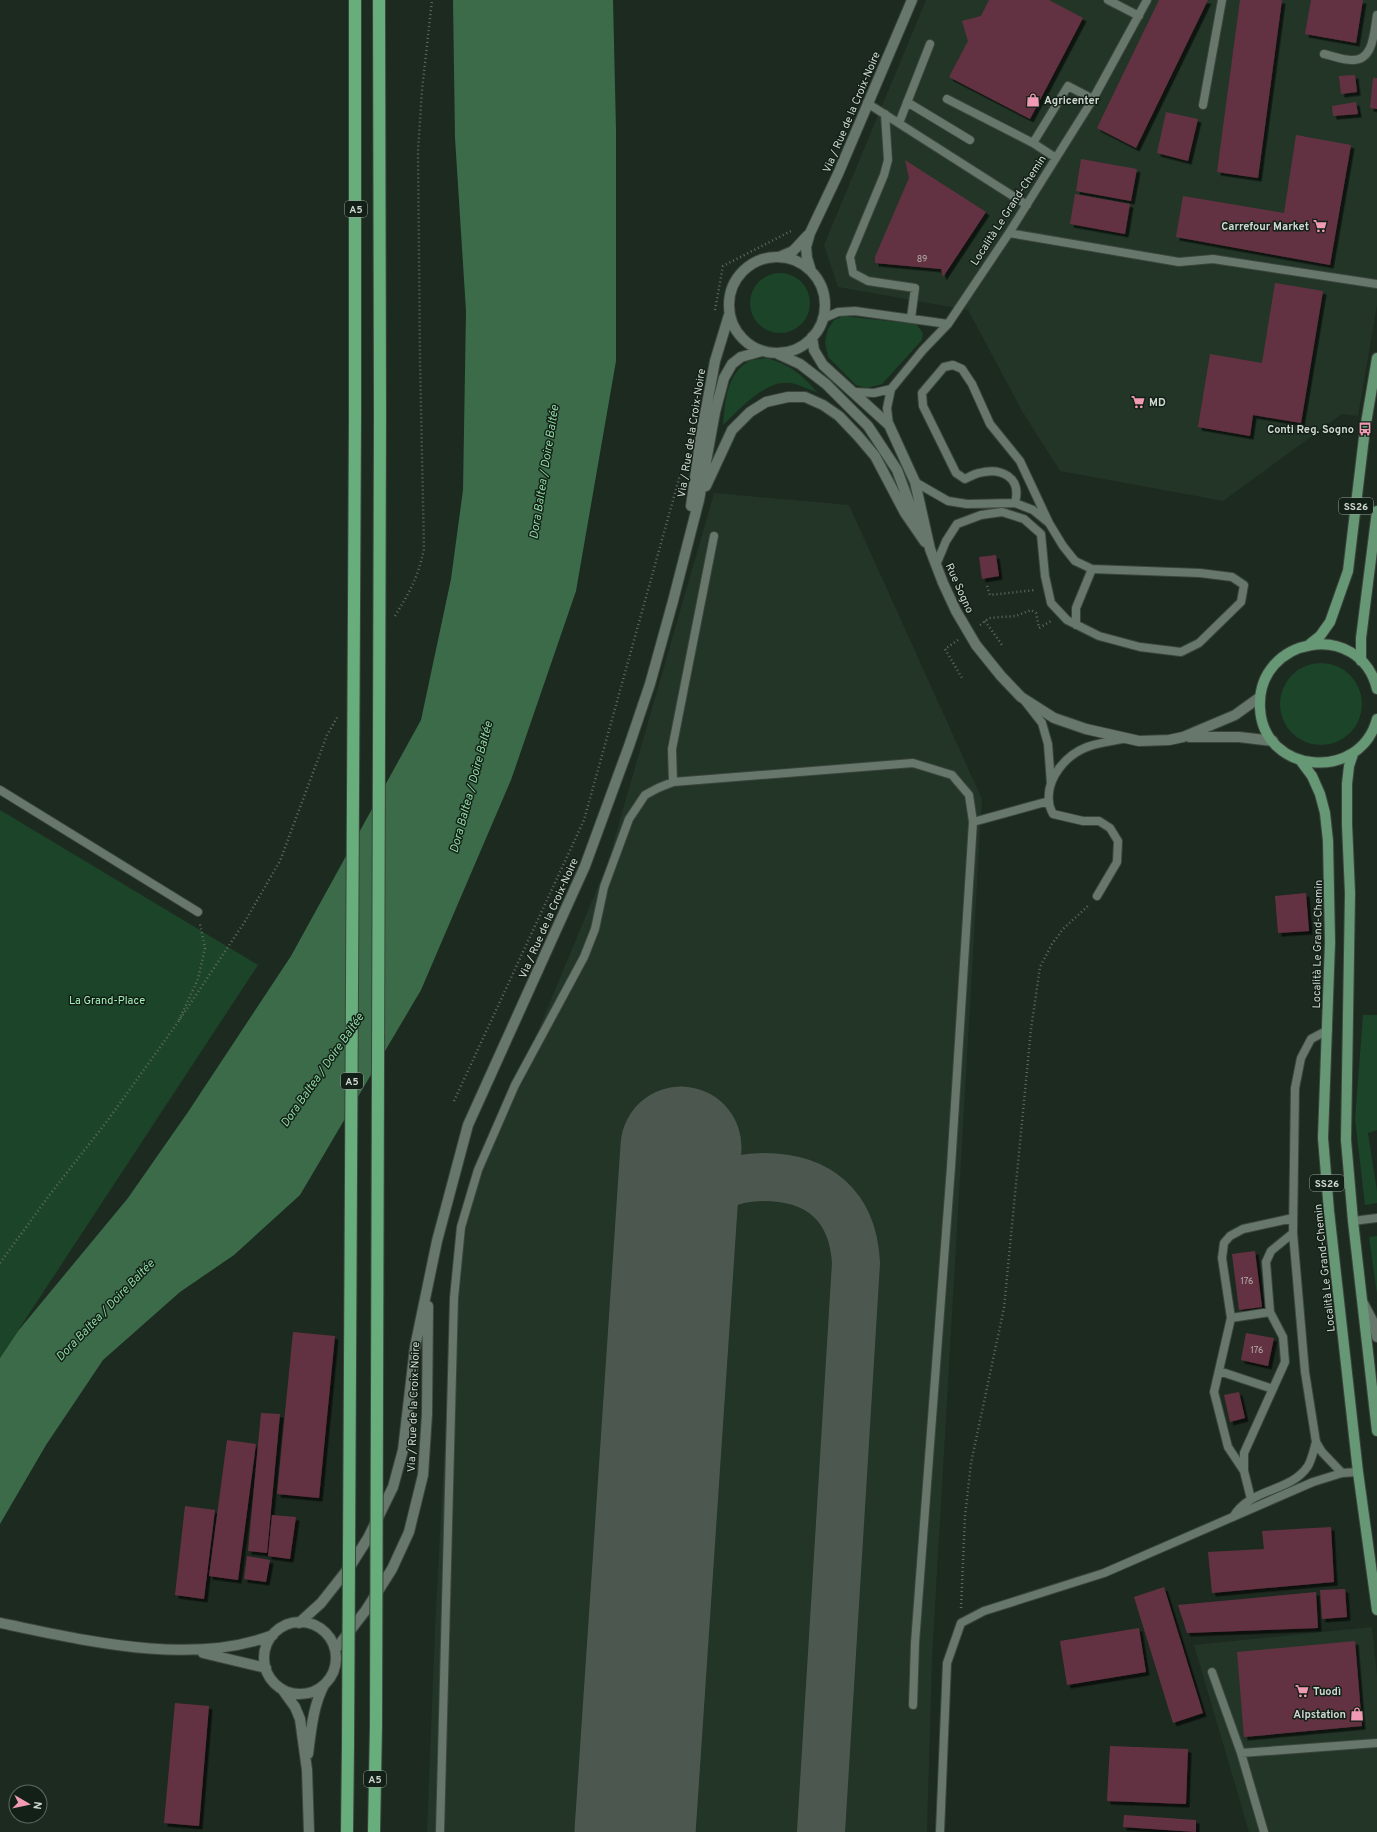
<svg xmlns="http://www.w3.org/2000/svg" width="1377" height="1832" font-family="Overpass,sans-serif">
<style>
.built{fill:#223527}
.green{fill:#1b4429}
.water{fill:#3b6b49}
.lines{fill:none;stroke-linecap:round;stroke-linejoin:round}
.taxiway{stroke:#4c584f;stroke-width:48}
.runway{stroke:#4c584f;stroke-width:121}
.building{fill:#643242;filter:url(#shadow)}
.service-casing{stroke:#3b453d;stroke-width:10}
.minor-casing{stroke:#3b453d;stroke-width:12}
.tertiary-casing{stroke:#3b453d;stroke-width:12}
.primary-casing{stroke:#3b453d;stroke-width:12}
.motorway-casing{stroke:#3b453d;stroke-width:14}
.path{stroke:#616c63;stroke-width:2.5;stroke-dasharray:1 3;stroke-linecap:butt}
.service{stroke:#68776b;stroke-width:8}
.minor{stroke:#68776b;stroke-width:10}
.tertiary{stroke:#68776b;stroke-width:10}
.primary{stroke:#679875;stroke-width:10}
.motorway{stroke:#67ae7c;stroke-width:12}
.motorway-bridge-casing{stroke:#3b453d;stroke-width:14;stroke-linecap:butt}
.motorway-bridge{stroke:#67ae7c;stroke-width:12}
.labels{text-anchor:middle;stroke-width:3;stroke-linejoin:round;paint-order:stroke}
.number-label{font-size:9px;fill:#b4aeac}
.shield{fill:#132017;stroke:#96a098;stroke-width:1}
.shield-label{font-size:10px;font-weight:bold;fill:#ced7d0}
.poi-label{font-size:11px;font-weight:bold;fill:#ced7d0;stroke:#132017;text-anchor:start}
.street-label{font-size:11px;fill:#ced7d0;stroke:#132017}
.park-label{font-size:11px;fill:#a5f0ba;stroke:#132017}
.water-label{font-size:12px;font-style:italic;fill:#8dd8a2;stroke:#132017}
</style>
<defs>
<filter id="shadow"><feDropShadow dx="3.5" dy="3.5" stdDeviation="0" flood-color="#0009"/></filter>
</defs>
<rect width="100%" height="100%" fill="#1d2a20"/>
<path class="built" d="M926,0h451v305l-19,111 -16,-2 -119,87 -163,-30 -38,-60 -54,-101 -130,-23 -14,-42z
M714,493l135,12 133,294 -50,860 -5,173h-500l8,-203 21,-401 151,-363z
M1372,1627l5,49v156h-128l-55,-187z"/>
<path class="green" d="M750 303a30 30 0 1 1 60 0a30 30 0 1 1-60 0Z
M843,316l73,8 7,9 -1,7 -40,44 -15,4 -11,-3 -28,-28 -3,-15 3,-13 6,-9z
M767,358c25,8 33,15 51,35 -8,-3 -16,-7 -23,-9 -27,-8 -55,25 -72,41 2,-22 3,-51 26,-64 4,-2 13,-2 18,-3z
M1280 704a41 41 0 1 1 82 0a41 41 0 1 1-82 0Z
M0,810l258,155 -258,393z
M1363,1015h14v115l-9,3 9,58v12l-12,2 -10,-86z
M1377,1236v58l-8,-57z"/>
<path class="water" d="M453,0h160l3,130v231l-40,230 -65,189 -90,210 -121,205 -66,60 -54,37 -77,68 -57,85 -46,79v-166l18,-27 110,-133 60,-86 103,-156 130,-236 30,-141 12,-89 3,-179 -11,-173z"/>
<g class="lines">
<path class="taxiway" d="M673,1267c3,-19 6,-38 17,-54 17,-25 44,-36 73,-36 56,0 90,29 93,86l-35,569"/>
<path class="runway" d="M635,1832l46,-685"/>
</g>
<path class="building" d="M989,0h60l34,18 -53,101 -81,-42 19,-36 -6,-20 19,-5z
M1159,0h49l-72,148 -39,-20z
M1240,0h42l-24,178 -41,-6z
M1311,0h52l-7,43 -51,-9z
M1355,75l2,17 -16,2 -2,-18z
M1373,78h4v31l-7,-1z
M1356,102l2,12 -25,2 -1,-10z
M1166,112l32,7 -10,42 -31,-8z
M1296,135l55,10 -21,120 -154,-28 7,-41 101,17z
M1081,159l56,10 -6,32 -55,-10z
M905,160l81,52 -43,65 -2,-8 -66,-6v-6l34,-79z
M1075,194l55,10 -5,30 -55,-10z
M1275,283l48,8 -22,132 -48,-8 -3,21 -52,-9 12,-73 52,9z
M996,555l3,21 -17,3 -3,-22z
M1306,893l3,38 -31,2 -3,-37z
M1255,1251l7,56 -23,3 -7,-56z
M293,1332l42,4 -16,162 -42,-4z
M1246,1333l28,5 -6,28 -27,-6z
M1239,1392l6,26 -15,4 -6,-27z
M261,1413l19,1 -13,139 -19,-2z
M227,1440l29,4 -18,136 -29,-4z
M185,1506l30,4 -11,89 -29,-4z
M272,1515l24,2 -6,42 -22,-3z
M1331,1527l3,55 -122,11 -4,-41 56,-3 -2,-18z
M247,1556l23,4 -4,22 -22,-3z
M1164,1587l39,126 -30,10 -39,-126z
M1345,1589l2,28 -25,2 -2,-29z
M1316,1592l2,36 -131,5 -9,-28z
M1139,1628l7,44 -79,13 -7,-44z
M1355,1641l7,85 -118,11 -7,-85z
M175,1703l34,3 -10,120 -35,-3z
M1110,1746l78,3 -2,55 -79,-3z
M1124,1815l72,5v12l-73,-5z"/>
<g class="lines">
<g class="service-casing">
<path id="service" d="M1108,0l31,16
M1324,54c9,2 19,6 28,6 22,1 22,-29 25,-45
M947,99l86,44
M907,102l63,38
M867,103l160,102
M1203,105l19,-105
M885,114l3,46 -4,15 -34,82 3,16 15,8 47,7 -4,30
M899,123l31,-79
M1056,158l-23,-15 35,-57 25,13
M1009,233l170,29 34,-3 164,25
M822,319l16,-7 17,-1 93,13
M854,392l20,1 17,-4 32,-39 25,-26 61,-91 84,-134 54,-99
M889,425l-2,-17 4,-19
M915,482l33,19 19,3 48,-1 18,7 16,13 14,23 12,15 17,8
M1015,503c7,-26 -14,-36 -36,-30 -5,1 -10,4 -14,6l-9,-6 -33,-67 -1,-13 22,-26 9,-2 9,4 10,15 18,40 30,37 29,62
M936,565l10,-24 11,-17 24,-9 21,-3 22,7 17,15 4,42 6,27 16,17 32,16 41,11 41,5 18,-9 42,-41 3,-17 -12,-8 -32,-4 -108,-4 -16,39v17
M1024,700l18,23 6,21 3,40
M673,782l-1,-33 42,-213
M0,790l198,122
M973,822l76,-21
M1097,896l20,-34 1,-21 -8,-13 -11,-7h-16l-30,-7c-2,-4 -4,-8 -4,-12 -3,-24 17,-47 38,-55 11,-4 24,-6 36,-8
M1328,1030l-17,9 -10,19 -6,30 -2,145 12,139 11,70 6,10 20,21
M1353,1221l24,-3
M1231,1318l39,-6
M1219,1371l54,18
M1244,1471l-16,-24 -14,-55 17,-74 -9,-60 2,-15 6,-7 13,-7 50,-11
M1251,1499l-7,-28v-18l41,-91 -2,-25 -13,-25 -4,-50 5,-11 22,-18
M1233,1517c18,-30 57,-24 75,-51 4,-7 6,-17 8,-24
M1212,1672l29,81 136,-10
M1241,1753l23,79
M440,1832l14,-534 7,-71 17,-57 37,-85 69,-128 11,-28 9,-42 25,-68 16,-24 13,-7 15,-6 240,-19 39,12 17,20 4,27 -22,345 -36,476 -2,62
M940,1832l7,-169 14,-40 23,-12 120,-38 209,-91 29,-9 16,-1"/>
</g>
<g class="minor-casing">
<path id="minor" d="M1363,1303l11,21 3,13"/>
</g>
<g class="tertiary-casing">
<path id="tertiary" d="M779,257l14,-6 15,-16
M729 305a48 48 0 1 1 96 0a48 48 0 1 1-96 0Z
M811,271l-4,-13 -1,-11 4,-14 28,-59 74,-174
M812,337l2,13 9,15 66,60 26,57 15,67 13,34 13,28 20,34 25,31 20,21 33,21 32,11 53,12 30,-1 14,-3 52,-22 25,-18
M776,353l24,11 26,20 42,42 29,44 19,51
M706,486l26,-56 18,-18 16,-10 22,-5h17l18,8 16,11 19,20 17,20 30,57 20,29
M691,506l10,-70 14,-75 14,-46
M1189,737h50l34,4
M264 1658a36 36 0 1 1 72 0a36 36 0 1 1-72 0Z
M0,1623c84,17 190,44 273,12
M299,1623l22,-20 30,-38 17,-27 25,-51 10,-37 12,-103 22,-106 31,-116 117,-259 44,-120 21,-62 23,-83 26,-101 16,-88 9,-34 8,-14 9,-7 21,-6
M335,1650l31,-40 26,-41 17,-37 14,-57 4,-61 1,-108
M203,1653l63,15
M282,1689l13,18 5,12 7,51 2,62
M308,1754c3,-23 5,-48 16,-69"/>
</g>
<g class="primary-casing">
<path id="primary" d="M1310,644l10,-8 10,-14 18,-51 17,-142 12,-71
M1361,661v-23l16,-127
M1377,689c-17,-70 -121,-53 -117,19 3,66 100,75 117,11
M1353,754l-4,12 -2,18v40l3,69 -4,247 7,81 24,210
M1300,760l12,16 8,18 5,19 3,28 2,101 -7,196 6,73 29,261 19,138"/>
</g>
<g class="motorway-casing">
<path id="motorway" d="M379,0l1,414
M355,417v-417
M347,1832l1,-87
M374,1832l2,-107"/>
</g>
<path class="path" d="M715,310l8,-44 68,-35
M987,586l3,9 45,-5
M395,616c15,-25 23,-38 29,-67l-4,-188 -2,-210 4,-61 10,-90
M985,621l17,24
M980,625l9,-7 27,-2 15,-6 5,3 3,15 12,-7
M958,640l-13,9 17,29
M179,1020l19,-41 7,-31 -5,-24
M454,1101l130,-281 96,-345
M0,1263l51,-70 57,-73 68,-95 68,-102 36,-62 47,-126 11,-19
M961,1608l4,-92 6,-53 33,-155 27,-279 9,-62 12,-23 11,-15 26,-24"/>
<use href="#service" class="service"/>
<use href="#minor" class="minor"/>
<use href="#tertiary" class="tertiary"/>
<use href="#primary" class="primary"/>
<use href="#motorway" class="motorway"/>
<g class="motorway-bridge-casing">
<path id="motorway-bridge" d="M376,1725l4,-1311
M348,1745l7,-1328"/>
</g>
<use href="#motorway-bridge" class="motorway-bridge"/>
</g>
<defs>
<g id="shop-bare" transform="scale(1.08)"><path d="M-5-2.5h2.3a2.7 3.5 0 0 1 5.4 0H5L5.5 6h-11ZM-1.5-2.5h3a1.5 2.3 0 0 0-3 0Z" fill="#f19ab3" stroke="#132017" stroke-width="2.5" paint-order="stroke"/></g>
<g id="supermarket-bare" transform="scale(1.08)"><path d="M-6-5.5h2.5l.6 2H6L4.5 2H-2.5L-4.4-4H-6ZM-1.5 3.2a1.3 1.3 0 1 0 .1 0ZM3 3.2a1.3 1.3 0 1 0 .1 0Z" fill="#f19ab3" stroke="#132017" stroke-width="2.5" paint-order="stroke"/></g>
<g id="bus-bare" transform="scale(1.08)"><path d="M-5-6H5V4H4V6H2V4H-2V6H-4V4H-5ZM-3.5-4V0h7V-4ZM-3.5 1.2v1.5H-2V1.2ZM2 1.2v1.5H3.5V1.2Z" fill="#f19ab3" stroke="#132017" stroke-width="2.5" paint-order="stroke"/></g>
</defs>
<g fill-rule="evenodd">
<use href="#shop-bare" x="1033" y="100"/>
<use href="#supermarket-bare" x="1320" y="226"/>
<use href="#supermarket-bare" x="1138" y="402"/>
<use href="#bus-bare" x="1365" y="429"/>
<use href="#supermarket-bare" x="1302" y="1691"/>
<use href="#shop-bare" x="1357" y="1714"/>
</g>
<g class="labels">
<g class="number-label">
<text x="922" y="262">89</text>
<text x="1247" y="1284">176</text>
<text x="1257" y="1353">176</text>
</g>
<g class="shield">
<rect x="345" y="201" width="22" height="16" rx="3"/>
<rect x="1339" y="498" width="34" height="16" rx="3"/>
<rect x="341" y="1073" width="22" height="16" rx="3"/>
<rect x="1310" y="1175" width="34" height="16" rx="3"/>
<rect x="364" y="1771" width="22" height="16" rx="3"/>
</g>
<g class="shield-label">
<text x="356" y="213">A5</text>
<text x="1356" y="510">SS26</text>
<text x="352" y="1085">A5</text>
<text x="1327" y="1187">SS26</text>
<text x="375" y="1783">A5</text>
</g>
<g class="poi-label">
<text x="1044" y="104">Agricenter</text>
<text x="1309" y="230" text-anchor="end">Carrefour Market</text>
<text x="1149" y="406">MD</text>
<text x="1354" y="433" text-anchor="end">Conti Reg. Sogno</text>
<text x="1313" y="1695">Tuodì</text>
<text x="1346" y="1718" text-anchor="end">Alpstation</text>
</g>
<g class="street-label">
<text transform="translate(851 112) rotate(-67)" y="4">Via / Rue de la Croix-Noire</text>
<text transform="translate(1008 210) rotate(-57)" y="4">Località Le Grand-Chemin</text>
<text transform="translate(691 433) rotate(-81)" y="4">Via / Rue de la Croix-Noire</text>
<text transform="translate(960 588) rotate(66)" y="4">Rue Sogno</text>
<text transform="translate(548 918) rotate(-66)" y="4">Via / Rue de la Croix-Noire</text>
<text transform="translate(1317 944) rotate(-89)" y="4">Località Le Grand-Chemin</text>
<text transform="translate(1324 1268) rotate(-96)" y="4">Località Le Grand-Chemin</text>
<text transform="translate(413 1407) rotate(-88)" y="4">Via / Rue de la Croix-Noire</text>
</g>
<g class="park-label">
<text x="107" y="1004">La Grand-Place</text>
</g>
<g class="water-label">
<text transform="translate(544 472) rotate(-81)" y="4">Dora Baltea / Doire Baltée</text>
<text transform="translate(471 787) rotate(-75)" y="4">Dora Baltea / Doire Baltée</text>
<text transform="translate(322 1070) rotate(-55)" y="4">Dora Baltea / Doire Baltée</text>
<text transform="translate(105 1310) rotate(-46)" y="4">Dora Baltea / Doire Baltée</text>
</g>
</g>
<g transform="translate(28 1804) rotate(99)"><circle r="19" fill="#132017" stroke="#5e6961"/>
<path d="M0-3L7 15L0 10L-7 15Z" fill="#f19ab3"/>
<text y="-6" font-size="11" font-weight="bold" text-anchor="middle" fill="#ced7d0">N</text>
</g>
</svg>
